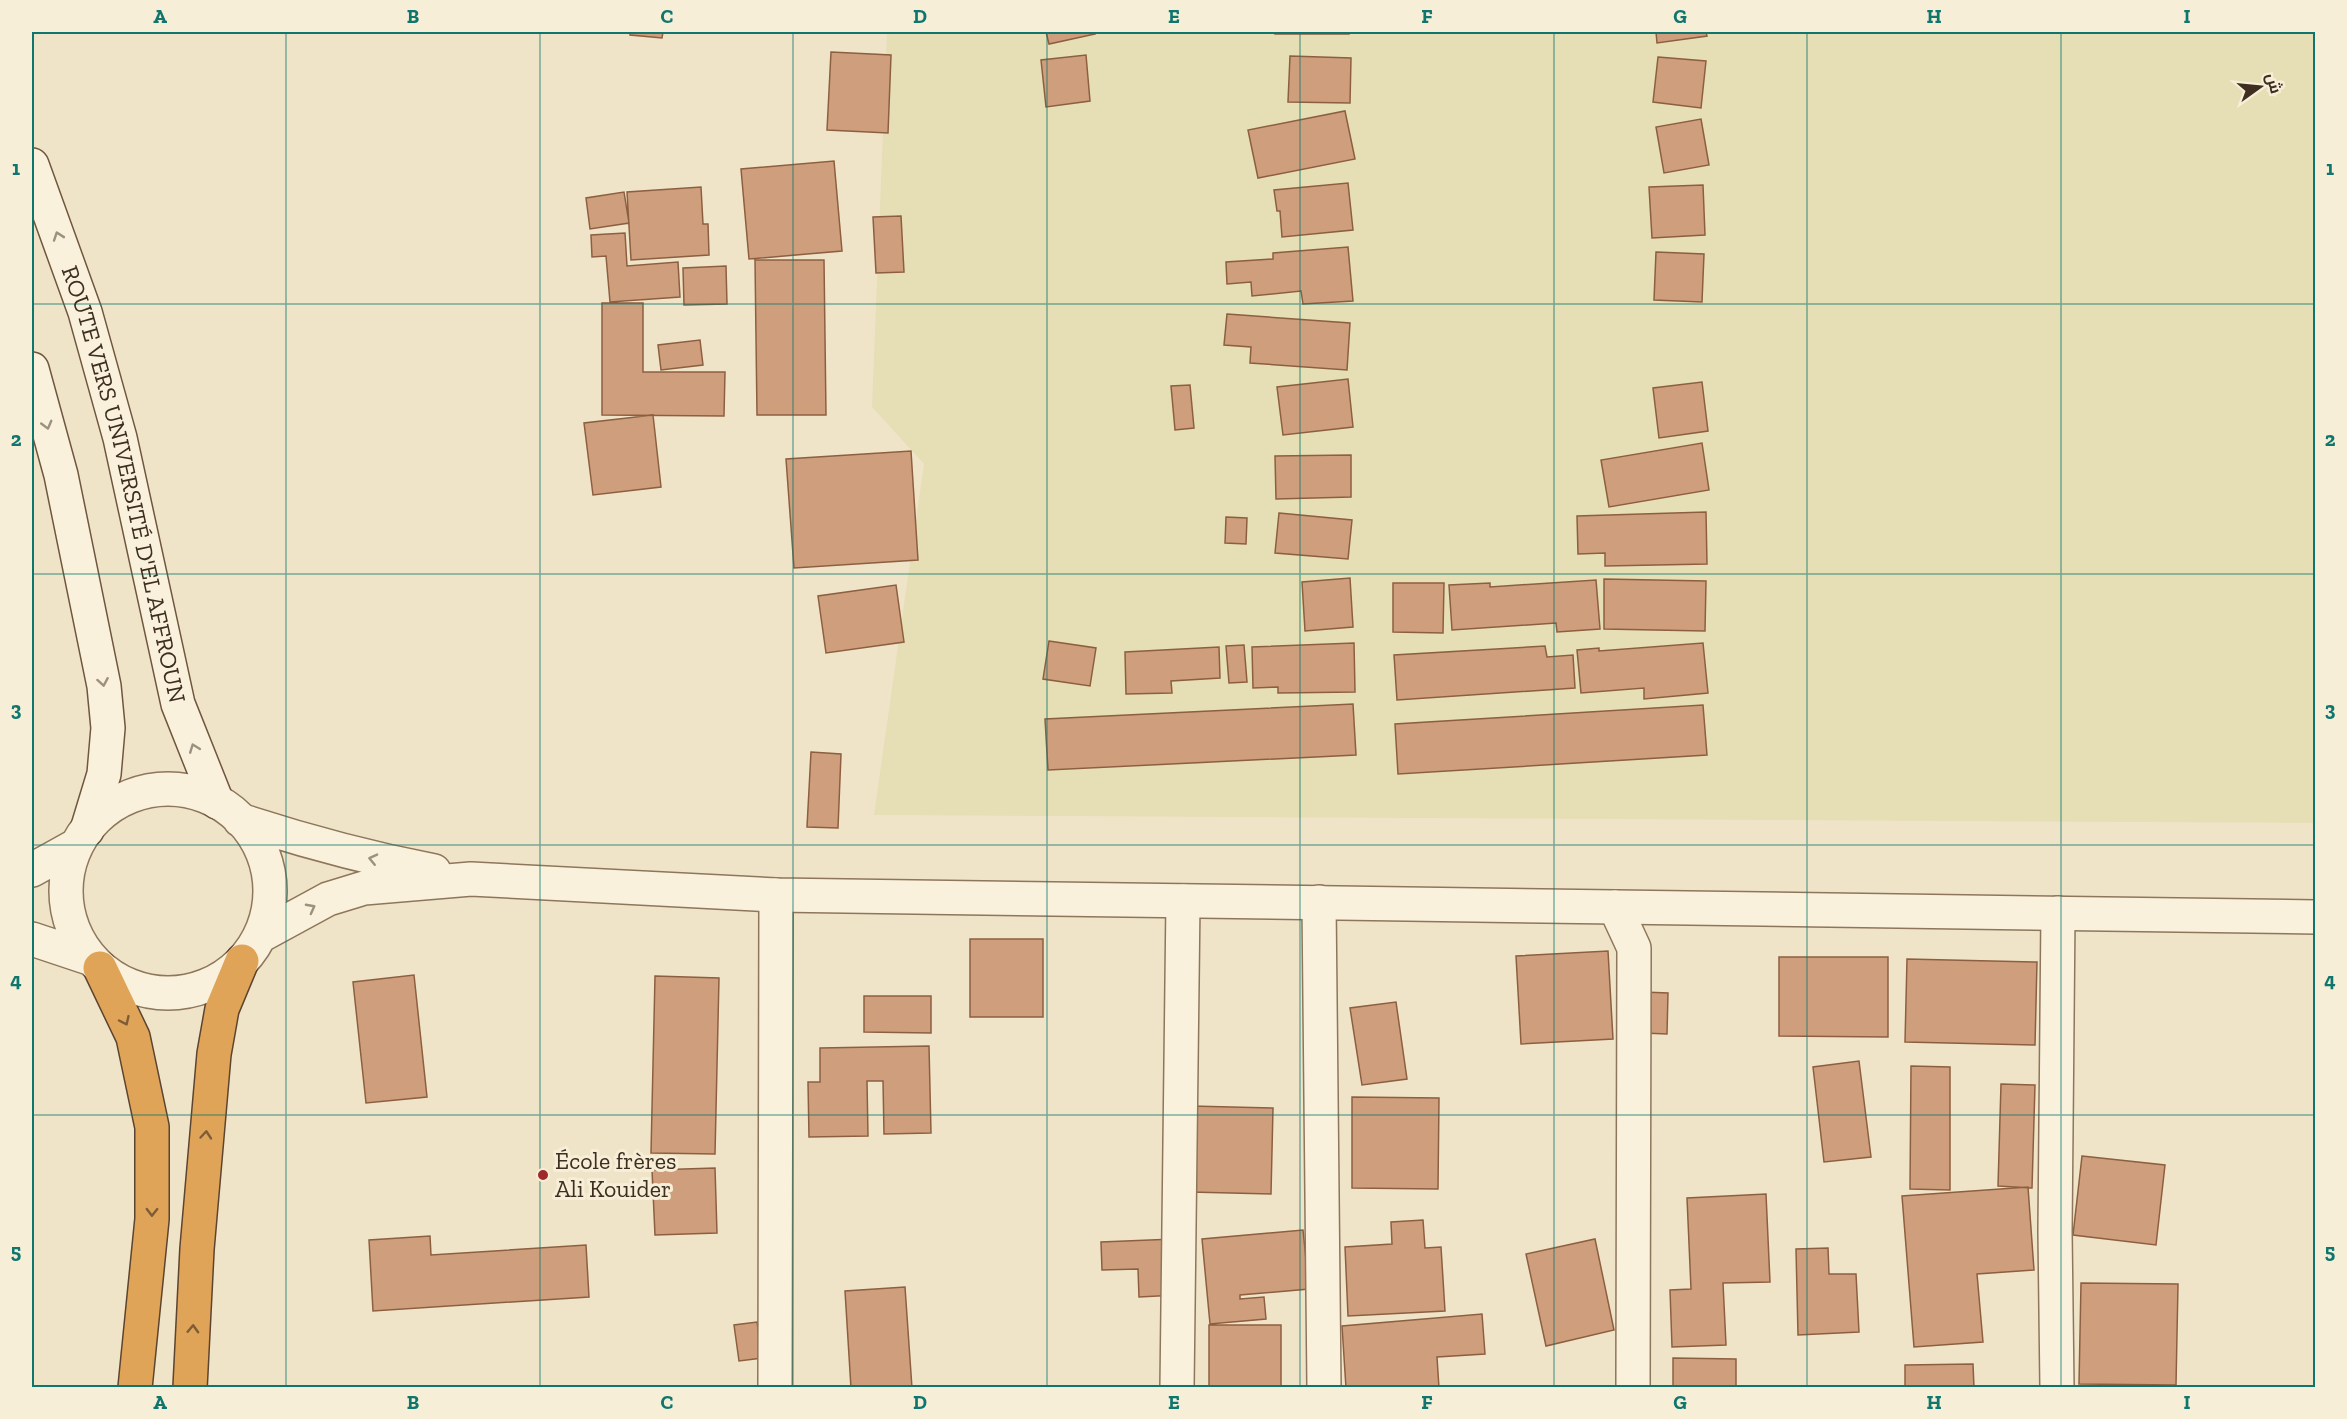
<svg xmlns="http://www.w3.org/2000/svg" width="2347" height="1419" font-family="'Zilla Slab',Cairo,serif">
<style>
.farmland{fill:#e6deb5}
.building{fill:#cf9f7d;stroke:#8d5f41;stroke-width:1.5}
.lines{fill:none;stroke-linecap:round;stroke-linejoin:round}
.minor-casing{stroke:#8d765c;stroke-width:36}
.tertiary-casing{stroke:#8d765c;stroke-width:36}
.secondary-casing{stroke:#6f573f;stroke-width:36}
.motorway-casing{stroke:#5b4430;stroke-width:36}
.minor{stroke:#faf1dc;stroke-width:33}
.tertiary{stroke:#faf1dc;stroke-width:33}
.secondary{stroke:#faf1dc;stroke-width:33}
.motorway{stroke:#e0a458;stroke-width:33}
.oneway{stroke:#9c907e}
.oneway2{stroke:#7e5d36}
.grid{fill:none;stroke:#0f766e;stroke-width:1.5;stroke-opacity:0.55}
.poi-dot{fill:#9e2a2b;stroke:#f7eed8;stroke-width:2}
.labels{text-anchor:middle;stroke-width:6;stroke-linejoin:round;paint-order:stroke}
.street-label{font-size:24px;fill:#3d2e20;stroke:#f7eed8}
.poi-label{font-size:24px;fill:#3d2e20;stroke:#f7eed8;text-anchor:start}
.neatline{fill:none;stroke:#0f766e;stroke-width:2}
.grid-label{font-size:20px;text-anchor:middle;font-weight:bold;fill:#0f766e}
</style>
<rect width="100%" height="100%" fill="#f0e4c8"/>
<path class="farmland" d="M887,32h1428v791l-1441,-8 50,-351 -52,-57z"/>
<path class="building" d="M630,32h33l-1,6 -32,-3z
M1046,32h48l1,2 -46,10z
M1275,32h74v2h-74z
M1656,32h50l1,4 -50,7z
M831,52l60,3 -3,78 -61,-3z
M1086,55l4,46 -44,6 -5,-47z
M1290,56l61,2 -1,45 -62,-1z
M1658,57l48,4 -5,47 -48,-6z
M1345,111l10,48 -97,19 -10,-48z
M1701,119l8,46 -45,8 -8,-46z
M834,161l8,90 -93,8 -8,-90z
M1348,183l5,47 -71,7 -2,-26h-3l-3,-21z
M1703,185l2,50 -53,3 -3,-51z
M701,187l2,37h5l1,31 -78,5 -4,-68z
M624,192l5,31 -39,6 -4,-31z
M901,216l3,56 -28,1 -3,-56z
M625,233l2,33 51,-4 2,35 -70,5 -4,-46 -14,1 -1,-22z
M1348,247l5,54 -50,3 -2,-13 -49,5 -1,-14 -24,2 -1,-22 47,-3v-6z
M1656,252l48,2 -2,48 -48,-2z
M755,260h69l2,155h-69z
M726,266l1,38 -43,1 -1,-37z
M602,303h41v69h82l-1,44 -122,-1z
M1227,314l123,9 -3,47 -97,-7 1,-16 -27,-2z
M700,340l3,25 -42,5 -3,-25z
M1348,379l5,48 -70,8 -6,-48z
M1702,382l6,49 -49,7 -6,-50z
M1190,385l4,43 -19,2 -4,-44z
M653,415l8,72 -68,8 -9,-72z
M1702,443l7,47 -100,17 -8,-47z
M911,451l7,109 -124,8 -8,-109z
M1351,455v42l-75,2 -1,-43z
M1706,512l1,52 -102,2v-13l-27,1 -1,-38z
M1279,513l73,7 -4,39 -73,-6z
M1226,517l21,1 -1,26 -21,-1z
M1350,578l3,49 -48,4 -3,-49z
M1604,579l102,2 -1,50 -101,-2z
M1596,580l4,49 -43,3 -1,-9 -104,7 -3,-45 41,-2v4z
M1393,583h51l-1,50 -50,-1z
M896,585l8,57 -78,11 -8,-57z
M1049,641l47,7 -6,38 -47,-7z
M1354,643l1,49 -77,1v-6l-25,1 -1,-41z
M1703,643l5,50 -64,6v-11l-63,5 -4,-43 22,-2v3z
M1244,645l3,37 -18,1 -3,-37z
M1545,646l2,11 26,-2 2,33 -178,12 -3,-45z
M1219,647l1,31 -49,3 1,12 -46,1 -1,-42z
M1353,704l3,51 -308,15 -3,-51z
M1703,705l4,50 -309,19 -3,-50z
M811,752l30,2 -3,74 -31,-1z
M970,939h73v78h-73z
M1608,951l5,88 -92,5 -5,-88z
M1779,957h109v80l-109,-1z
M1907,959l130,3 -2,83 -130,-3z
M414,975l13,122 -61,6 -13,-121z
M655,976l64,2 -4,176 -64,-1z
M1643,992l25,1 -1,41 -24,-1z
M864,996h67v37l-67,-1z
M1396,1002l11,77 -45,6 -12,-77z
M929,1046l2,87 -47,1 -1,-53h-16l1,55 -59,1 -1,-55h12v-34z
M1859,1061l12,96 -47,5 -11,-95z
M1911,1066l39,1v123l-40,-1z
M2001,1084l34,1 -3,103 -34,-2z
M1352,1097l87,1 -1,91 -86,-1z
M1191,1106l82,2 -2,86 -81,-2z
M2082,1156l83,9 -9,80 -83,-10z
M715,1168l2,65 -62,2 -3,-65z
M2028,1187l6,83 -57,4 6,68 -69,5 -12,-151z
M1766,1194l4,88 -47,1 3,62 -54,2 -2,-57 21,-1 -4,-91z
M1423,1220l2,28 16,-1 4,64 -97,5 -3,-69 47,-3 -1,-22z
M1303,1230l6,59 -69,6v4l24,-2 2,22 -56,5 -8,-85z
M430,1236l1,19 155,-10 3,52 -216,14 -4,-71z
M1174,1239l3,56 -38,2 -1,-28 -36,1 -1,-28z
M1595,1239l19,91 -68,16 -20,-92z
M1828,1248l1,26h27l3,58 -61,3 -2,-86z
M2081,1283l97,1 -2,101 -97,-1z
M905,1287l7,101h-61l-6,-97z
M1482,1314l3,40 -48,3 2,31h-93l-4,-62z
M757,1322l5,36 -23,3 -5,-36z
M1209,1325h72v63h-72z
M1673,1358l63,1v29h-63z
M1973,1364l1,24h-69v-23z"/>
<g class="lines">
<g class="minor-casing">
<path id="minor" d="M1319,902l5,486
M1615,907l19,41 -1,440
M775,1388l1,-493
M1177,1388l6,-487
M2057,1388l-2,-157 3,-318"/>
</g>
<g class="tertiary-casing">
<path id="tertiary" d="M66 891a102 102 0 1 1 204 0a102 102 0 1 1-204 0Z
M240,820c64,21 128,38 194,51
M32,870l45,-25
M260,936l68,-37 36,-11 107,-9 305,16 1540,22
M32,939l60,20"/>
</g>
<g class="secondary-casing">
<g id="secondary">
<path id="s1" d="M32,165l53,147 35,126 58,266 39,98"/>
<path d="M32,369l29,106 43,211 4,42 -4,46 -17,56"/>
</g>
</g>
<g class="motorway-casing">
<path id="motorway" d="M100,968l33,69 19,90v92l-17,169
M190,1388l7,-139 17,-195 8,-45 20,-48"/>
</g>
<use href="#minor" class="minor"/>
<use href="#tertiary" class="tertiary"/>
<use href="#secondary" class="secondary"/>
<use href="#motorway" class="motorway"/>
</g>
<defs><path id="oneway-chevron" d="M-2-3.5L2.5 0L-2 3.5" fill="none" stroke-width="1.6" stroke-linecap="round" stroke-linejoin="round" transform="scale(1.5)"/></defs>
<g class="oneway">
<use href="#oneway-chevron" transform="translate(58 236) rotate(-109)"/>
<use href="#oneway-chevron" transform="translate(47 425) rotate(75)"/>
<use href="#oneway-chevron" transform="translate(103 682) rotate(80)"/>
<use href="#oneway-chevron" transform="translate(194 748) rotate(-111)"/>
<use href="#oneway-chevron" transform="translate(373 859) rotate(-167)"/>
<use href="#oneway-chevron" transform="translate(311 908) rotate(-28)"/>
</g>
<g class="oneway2">
<use href="#oneway-chevron" transform="translate(125 1021) rotate(65)"/>
<use href="#oneway-chevron" transform="translate(206 1135) rotate(-85)"/>
<use href="#oneway-chevron" transform="translate(152 1212) rotate(91)"/>
<use href="#oneway-chevron" transform="translate(193 1329) rotate(-88)"/>
</g>
<path class="grid" d="M286,32v1356M540,32v1356M793,32v1356M1047,32v1356M1300,32v1356M1554,32v1356M1807,32v1356M2061,32v1356M32,304h2284M32,574h2284M32,845h2284M32,1115h2284"/>
<circle class="poi-dot" cx="543" cy="1175" r="6"/>
<g class="labels">
<g class="street-label">
<text dy="8" stroke="none"><textPath href="#s1" startOffset="333">ROUTE VERS UNIVERSITÉ D'EL AFFROUN</textPath></text>
</g>
<g class="poi-label">
<text x="555" y="1169">École frères<tspan x="555" dy="28">Ali Kouider</tspan></text>
</g>
</g>
<rect width="2347" height="1419" fill="none" stroke="#f7eed8" stroke-width="66"/>
<g transform="translate(2260 87) rotate(75)" stroke="#f7eed8" stroke-width="4.5" paint-order="stroke">
<path d="M0-4.5L10 22L0 15L-10 22Z" fill="#3d2e20"/>
<text y="-9" font-size="16" font-weight="bold" text-anchor="middle" fill="#3d2e20">ش</text>
</g>
<rect x="33" y="33" width="2281" height="1353" class="neatline"/>
<g class="grid-label">
<text x="160" y="23">A</text>
<text x="413" y="23">B</text>
<text x="667" y="23">C</text>
<text x="920" y="23">D</text>
<text x="1174" y="23">E</text>
<text x="1427" y="23">F</text>
<text x="1680" y="23">G</text>
<text x="1934" y="23">H</text>
<text x="2187" y="23">I</text>
<text x="16" y="175">1</text>
<text x="2330" y="175">1</text>
<text x="16" y="446">2</text>
<text x="2330" y="446">2</text>
<text x="16" y="716">3</text>
<text x="2330" y="716">3</text>
<text x="16" y="987">4</text>
<text x="2330" y="987">4</text>
<text x="16" y="1258">5</text>
<text x="2330" y="1258">5</text>
<text x="160" y="1409">A</text>
<text x="413" y="1409">B</text>
<text x="667" y="1409">C</text>
<text x="920" y="1409">D</text>
<text x="1174" y="1409">E</text>
<text x="1427" y="1409">F</text>
<text x="1680" y="1409">G</text>
<text x="1934" y="1409">H</text>
<text x="2187" y="1409">I</text>
</g>
</svg>
